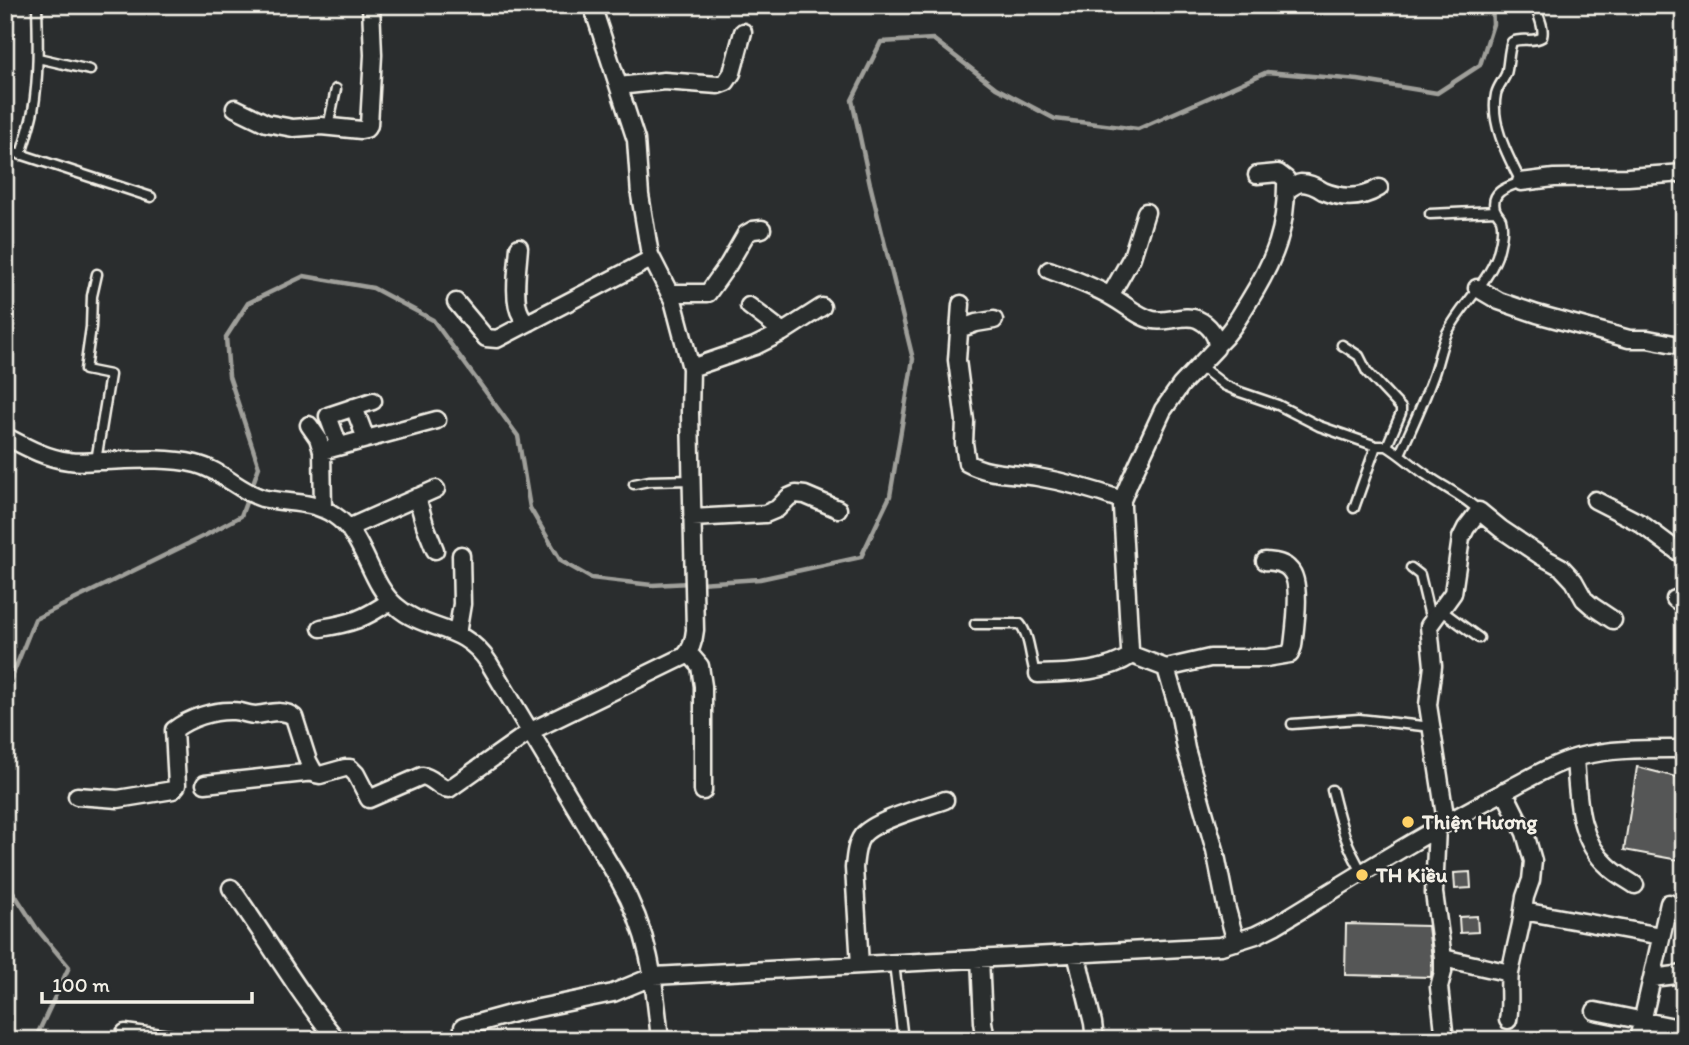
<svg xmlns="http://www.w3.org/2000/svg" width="1689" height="1045" font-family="Itim,sans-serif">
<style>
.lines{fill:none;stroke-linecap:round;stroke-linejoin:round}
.stream{stroke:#9f9f9a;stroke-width:4.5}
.building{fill:#555756;stroke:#f4f1e8;stroke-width:2}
.service-casing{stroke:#f4f1e8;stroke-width:13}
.minor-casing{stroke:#f4f1e8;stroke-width:21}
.service{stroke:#2a2d2e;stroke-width:8}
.minor{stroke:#2a2d2e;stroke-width:16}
.poi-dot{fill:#ffd166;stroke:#2a2d2e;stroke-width:2.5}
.labels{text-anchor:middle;stroke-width:5;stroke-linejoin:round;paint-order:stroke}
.poi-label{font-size:21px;font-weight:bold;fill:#f4f1e8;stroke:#2a2d2e;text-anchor:start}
</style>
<rect width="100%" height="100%" fill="#2a2d2e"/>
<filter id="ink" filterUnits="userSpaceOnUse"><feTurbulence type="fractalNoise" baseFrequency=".0143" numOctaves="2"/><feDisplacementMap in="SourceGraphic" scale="14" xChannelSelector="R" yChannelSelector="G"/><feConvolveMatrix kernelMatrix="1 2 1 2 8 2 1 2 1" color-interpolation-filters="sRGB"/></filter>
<g filter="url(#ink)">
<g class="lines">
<path class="stream" d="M699,583l61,-4 101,-22 29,-61 23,-137 -43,-175 -18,-84 29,-58 52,-3 63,49 59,31 83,10 129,-57 91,8 79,13 43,-28 13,-41 -1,-19
M5,798l4,-114 26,-65 171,-84 35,-19 18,-49 -30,-91 -3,-39 22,-34 56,-27 69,12 60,32 85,116 12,72 31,53 30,17 61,7 38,-2
M5,866l1,15 31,48 32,38 -31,66 -7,7"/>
</g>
<path class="building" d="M1637,767l47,12v82l-60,-11z
M1470,872l1,16 -16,1 -1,-16z
M1477,916l1,16 -18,1 -1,-16z
M1346,924l82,2 4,33 -1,18 -86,-2z"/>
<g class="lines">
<g class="service-casing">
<path id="service" d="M38,58l52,12
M328,127l8,-38
M5,149l146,48
M21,155c4,-15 9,-29 12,-44 6,-34 5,-71 4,-106
M1430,214l66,-3
M1342,345l17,11 8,16 34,36v5l-14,33c15,9 27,21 41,30 17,12 36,20 51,35
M1200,366l24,19 16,7 38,13 41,21 57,20h11
M1400,454c11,-25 23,-50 32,-75 6,-15 8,-31 15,-46 14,-27 39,-48 50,-77 3,-10 7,-27 4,-37 -2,-4 -5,-6 -6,-10 -5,-18 13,-22 26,-27 -13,-26 -31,-58 -25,-88 2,-8 7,-13 10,-20 3,-10 2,-22 6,-32 10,-5 21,1 30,-5 3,-11 -5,-21 -6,-32
M96,461l14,-86 -25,-5 6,-43 1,-31 5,-22
M634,484l15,-3 44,-1
M1354,508l22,-62
M1411,568l9,7 11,46
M1441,610l38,28
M975,624h45c10,12 10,34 15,49l3,1
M1292,724l67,-5 73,8
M1332,790c8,32 13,54 31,83
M894,963l9,77"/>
</g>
<g class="minor-casing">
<path id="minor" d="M619,86l45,-5 54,4 8,-3 6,-9 11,-41
M235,108l31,15 27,5 28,-2 40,4 5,-1 3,-4 4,-70 -2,-50
M1521,182l33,-4 74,-1 56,-4
M1286,191c5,-3 9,-7 15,-8 8,0 16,4 22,8 19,8 38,8 56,-3
M519,247c-1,17 -7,54 2,68 3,5 4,5 9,7
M1049,270c21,8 42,15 61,26 14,7 28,21 43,24 14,3 31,-6 44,-1 11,5 22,17 19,29l-35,37 -18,25 -33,71 -8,19v7l8,143 2,5 34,13 14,48 6,33 29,101 11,56 10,36
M1477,288l22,13 38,13 92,25h19l36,7
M669,293h39l20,-28 18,-31 7,-4 9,-1
M1110,296l22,-39 14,-45
M456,302l30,36 11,1 154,-80
M961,304l-4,56 8,61 -1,22 3,20c22,12 45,10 70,14 29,5 57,13 85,23
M749,306l34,26
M959,329l17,-6 18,-3
M1217,345c14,-13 22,-28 32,-44 26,-42 38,-72 37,-122l-8,-6 -21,2
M691,368l64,-22 28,-14 39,-25
M354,407l12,32
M309,425l9,13 4,13 1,58
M5,436c21,11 40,22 64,25 10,2 21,0 32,0 31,-1 65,-4 95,3 25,6 43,27 66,34 25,6 49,2 72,17 32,21 34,67 62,91 30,27 67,16 93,57l130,217c31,54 35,99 41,160
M339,446l-11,-30 45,-15
M322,451l115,-31
M417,497l8,28 10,25
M1595,500l45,23 44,33
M692,518l73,-4 12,-5 12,-12 7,-3 9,1 33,14
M348,528l88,-39
M1675,599l9,6
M321,628c31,-5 43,-9 69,-27
M457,634l5,-30 -1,-49
M688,652l12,14 3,20v105
M1166,668l44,-10h56l24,-4 3,-8c2,-18 9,-64 -3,-76 -6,-8 -16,-8 -25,-9
M1038,674c32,-1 67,-1 94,-19
M1575,758c3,38 2,81 33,108 8,8 18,13 27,19
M205,784l109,-12
M77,796l41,3 55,-9 4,-5 -3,-55c15,-12 40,-20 59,-19 8,0 15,4 23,4 12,-1 28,-7 38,2l14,44 7,13 5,1 25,-7h5l6,6 13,25 53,-23c12,1 16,13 27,13l82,-58 154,-75c7,-7 9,-16 10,-26l-5,-217 1,-45 -18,-68 -23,-45 -10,-60 -4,-55 -44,-135
M1446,822l-18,-117 5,-39 -4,-40 24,-33 8,-55 5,-10 13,-17 22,18 40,27 20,11 13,14 10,18 8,7 21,14
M1437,827l-3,66 9,65v14l-4,15 6,53
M231,888c36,50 66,104 106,152
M1523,911l138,25
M1076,953l17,70 2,17
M980,958l3,64 3,18
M1443,958l67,15 11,-49 4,-27 6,-17 2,-19 -8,-28 -21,-42
M860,965l-6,-97c1,-10 2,-24 8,-32 12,-16 64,-29 83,-36
M1652,978l17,-75
M1595,1011l89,18
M1508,1020c3,-16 0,-32 2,-47
M463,1027l51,-14 99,-20 41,-17 567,-30 35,-11 20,-10c73,-44 145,-90 220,-129 27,-14 53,-31 82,-39 34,-9 71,-8 106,-8
M125,1033l51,7
M1638,1040l14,-62 32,-4"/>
</g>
<use href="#service" class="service"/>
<use href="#minor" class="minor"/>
</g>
</g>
<g class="poi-dot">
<circle cx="1408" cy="822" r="7"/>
<circle cx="1362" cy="875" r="7"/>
</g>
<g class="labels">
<g class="poi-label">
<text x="1422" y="829">Thiện Hương</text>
<text x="1376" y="882">TH Kiều</text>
</g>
</g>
<rect width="1689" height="1045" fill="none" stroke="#2a2d2e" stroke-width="28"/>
<rect x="14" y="14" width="1661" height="1017" fill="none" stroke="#f4f1e8" stroke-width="2.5" filter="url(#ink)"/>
<path d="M42 992v10h210v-10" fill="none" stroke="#f4f1e8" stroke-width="3.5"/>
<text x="52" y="992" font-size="21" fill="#f4f1e8" stroke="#2a2d2e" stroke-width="5" paint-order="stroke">100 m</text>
</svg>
